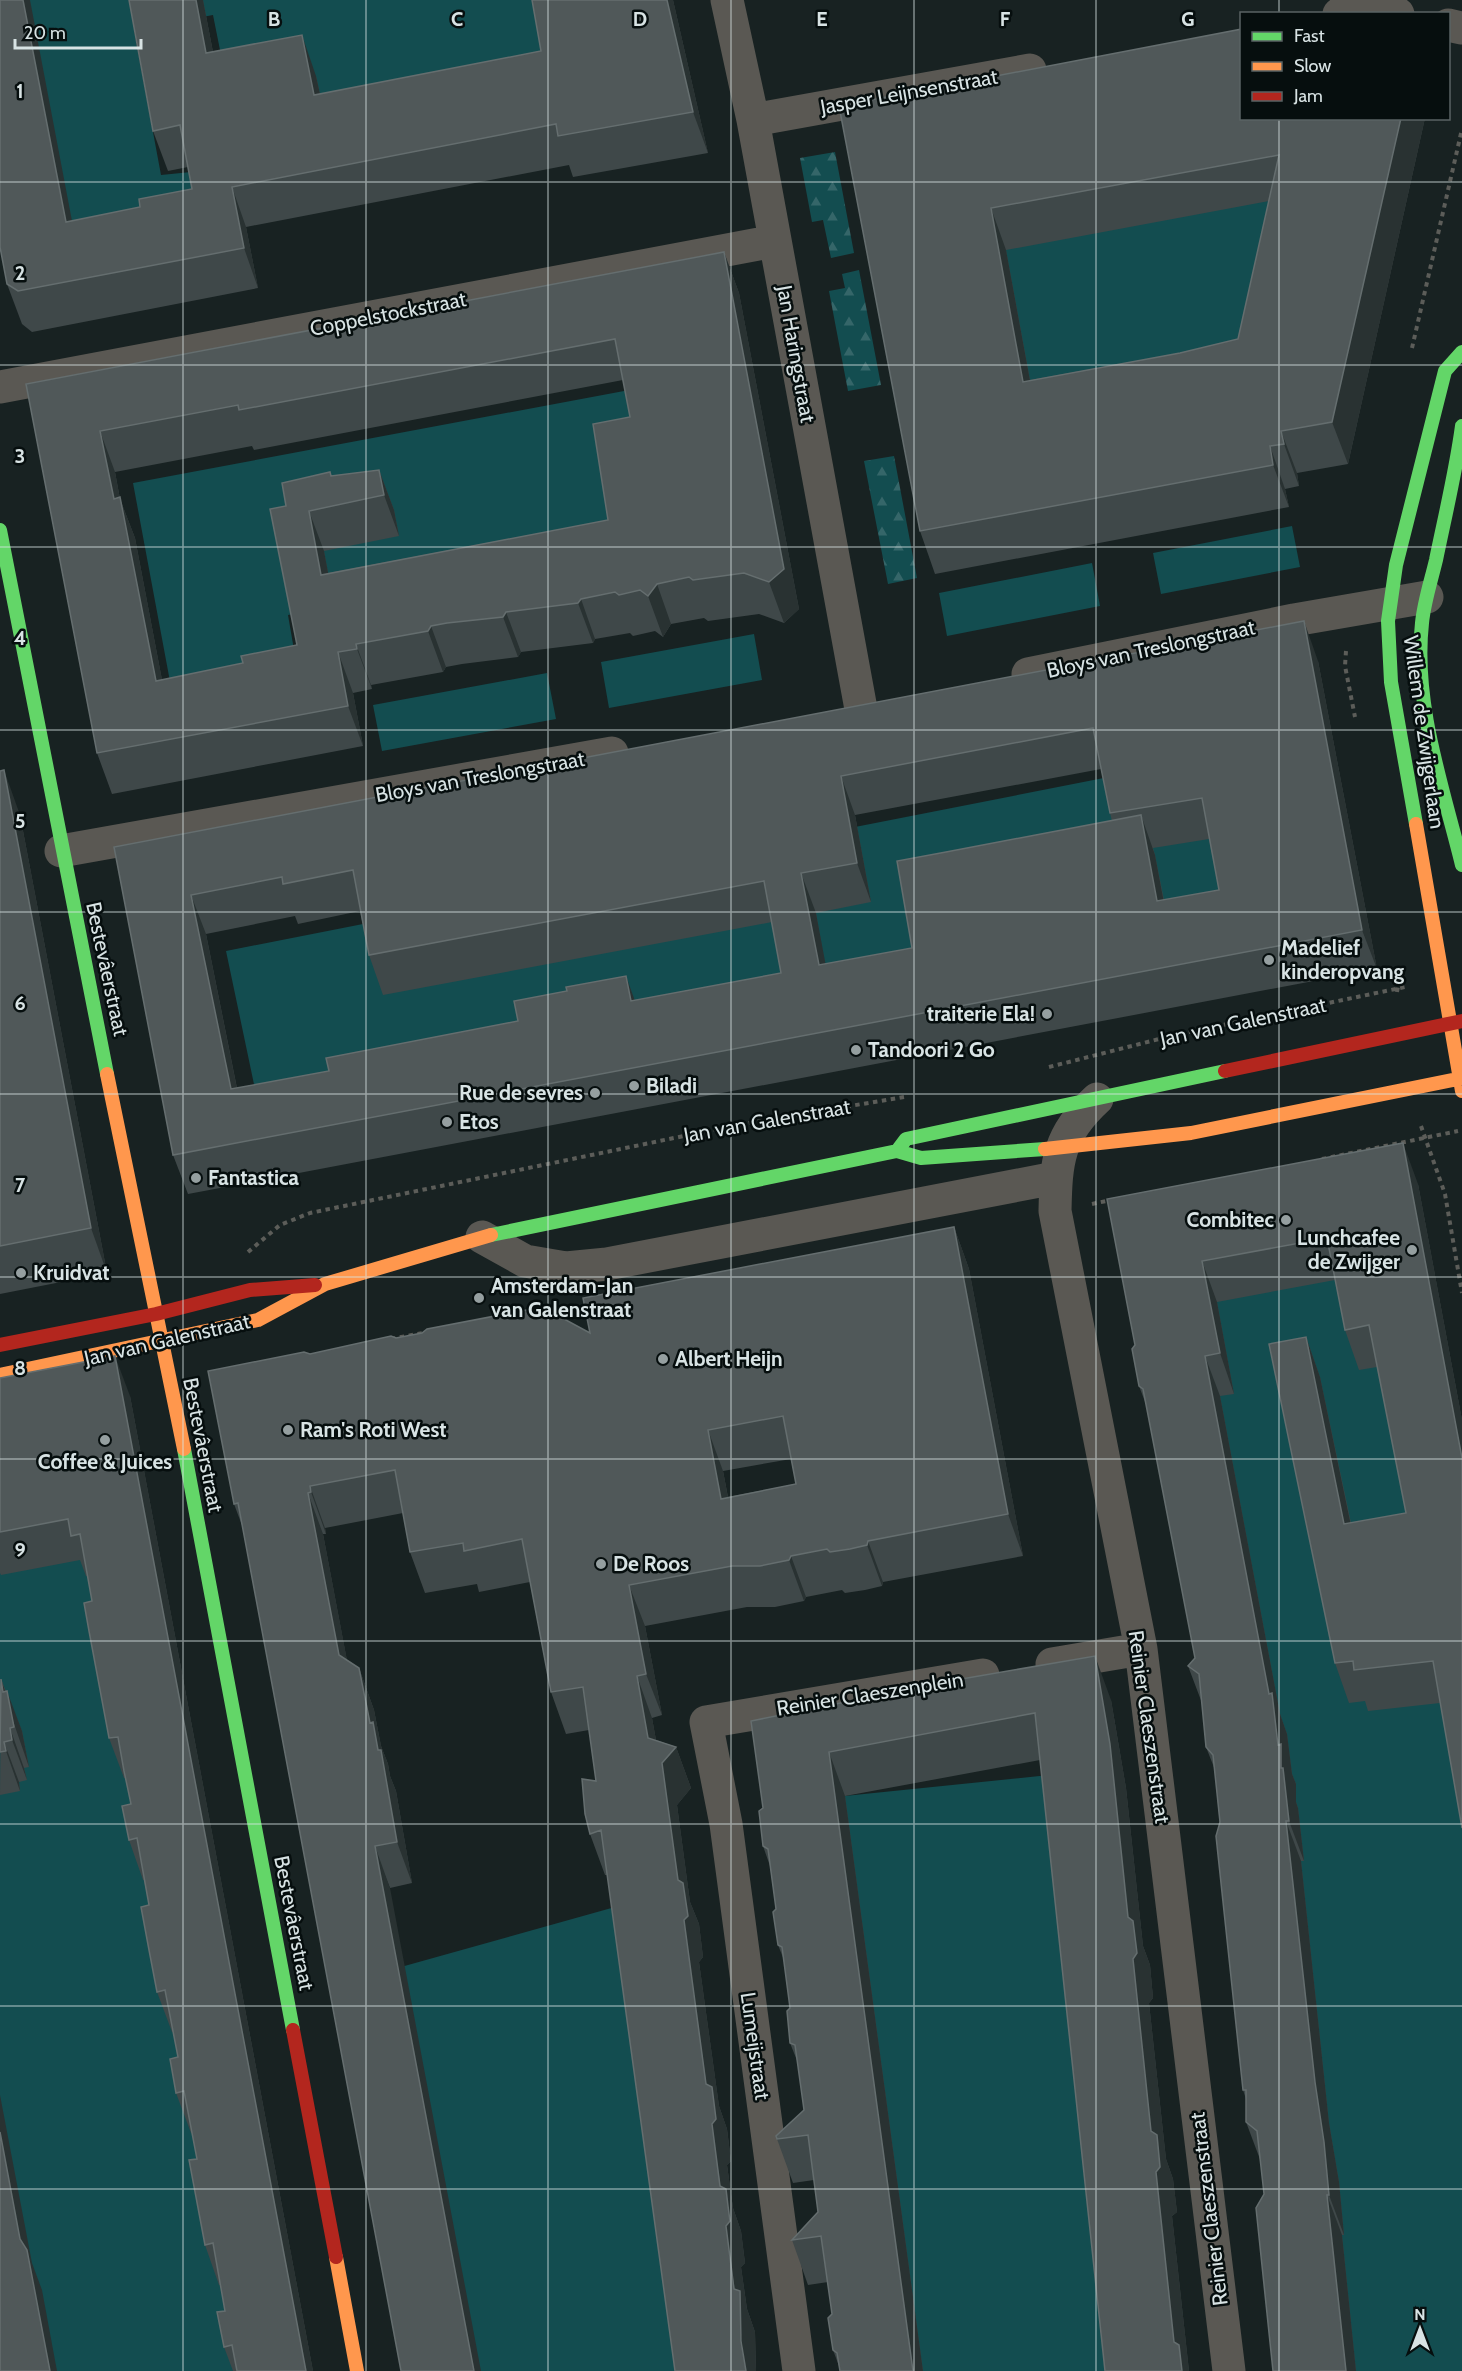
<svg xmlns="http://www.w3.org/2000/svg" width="1462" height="2371" font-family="Cabin,sans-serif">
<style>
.green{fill:#134d50}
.forest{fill:url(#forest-firs)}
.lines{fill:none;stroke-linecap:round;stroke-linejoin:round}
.path{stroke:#5c5d59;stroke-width:4;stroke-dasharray:4.5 4.5;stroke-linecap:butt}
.street{stroke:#5a5853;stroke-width:33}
.fast{stroke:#63d668;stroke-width:14}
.slow{stroke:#ff974d;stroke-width:14}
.jam{stroke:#b3261e;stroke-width:14}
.wall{fill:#3f4849;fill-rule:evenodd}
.shaded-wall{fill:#293232}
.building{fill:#505859;stroke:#656e6f;stroke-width:1.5;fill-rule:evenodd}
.grid{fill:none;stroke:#d8e3e4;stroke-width:1.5;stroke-opacity:0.55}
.poi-dot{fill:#959fa0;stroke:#060e0e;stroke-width:2}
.labels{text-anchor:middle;stroke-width:5;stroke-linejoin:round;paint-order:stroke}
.street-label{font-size:21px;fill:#d8e3e4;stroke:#060e0e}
.poi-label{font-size:21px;font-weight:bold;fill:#d8e3e4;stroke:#060e0e;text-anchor:start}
.grid-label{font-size:20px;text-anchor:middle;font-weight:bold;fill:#d8e3e4;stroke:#060e0e;stroke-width:5;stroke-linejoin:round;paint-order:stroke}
</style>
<defs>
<pattern id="forest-firs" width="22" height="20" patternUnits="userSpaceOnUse" patternTransform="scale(1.5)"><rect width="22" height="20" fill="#134d50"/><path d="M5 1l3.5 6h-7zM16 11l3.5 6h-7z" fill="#356669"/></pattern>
</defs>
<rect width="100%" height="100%" fill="#182222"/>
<path class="green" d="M28,0h553l36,155 -377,-5 -27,-135 -79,15 27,145 30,-3 7,50 -119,48z
M1269,153l10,277 -280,55 -49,-275z
M672,382l31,154 -415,79 11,64 -125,24 -41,-220z
M1292,526l8,41 -139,27 -8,-41z
M1092,563l8,43 -153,30 -8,-43z
M754,634l8,46 -153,28 -8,-46z
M547,673l9,46 -174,32 -9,-46z
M1251,749l31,155 -1023,204 -33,-157z
M1378,1218l84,460v693h-116l-160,-1102z
M93,1478l170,893h-226l-37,-183v-694z
M1049,1775l82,596h-232l-74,-573z
M640,1900l71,471h-251l-77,-399z"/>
<path class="forest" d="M835,152l19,101 -23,5 -8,-38 -11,2 -12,-64z
M859,270l22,115 -33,6 -19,-100 16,-3 -3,-14z
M894,456l23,122 -29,6 -24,-123z"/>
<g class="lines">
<path class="path" d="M1412,348l50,-219
M1346,651l-1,15 10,51
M1397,992l4,-22
M1049,1067l126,-32 230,-48
M1421,1126l24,68 17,99
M1322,1159l136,-28
M1092,1204l19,-4
M248,1252l32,-27 30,-12 432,-89 162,-27
M391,1339l37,-7"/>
<path class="street" d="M727,0l26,120 108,589
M1339,14l32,-6 27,6
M1448,25l14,3
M753,120l277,-50
M0,387l775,-146
M1028,674l266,-54 133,-23
M61,851l551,-98
M1097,1099c-39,36 -41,62 -42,112l86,438 88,722
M482,1237l43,24 41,7 41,-4 448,-86
M1052,1664l89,-15
M799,2371l-73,-547 -20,-102 277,-47"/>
<path class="fast" d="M1462,426c-6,45 -17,90 -26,134 -5,21 -12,42 -14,63 -9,81 21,164 40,242
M0,530l107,544
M1416,824l-25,-142 -3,-61 8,-56 49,-194 17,-19
M897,1151l9,-12 319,-68
M491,1235l406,-84 24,7 124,-9
M184,1449l109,581"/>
<path class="slow" d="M1416,824l46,267
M107,1074l77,375
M1045,1149l146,-16 271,-55
M0,1375l258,-55 67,-36 166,-49
M336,2257l21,114"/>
<path class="jam" d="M1225,1071l237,-50
M0,1345l156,-31 94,-24 65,-5
M293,2030l43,227"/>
</g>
<path class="wall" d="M203,0l10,52 103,24 4,18 221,-43 132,-51 35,153 -135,24 -4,-12 -323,62 12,61 -226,44 -10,-8 -15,-40 65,-63 68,-14 52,-18 -4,-22 -20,4 -15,-40z
M839,106l403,12h183l-77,346 -51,9 2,13 -14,3 4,18 -354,67 -15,-43zM1269,201l-31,138 -58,14 -150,27 -24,-130z
M724,252l15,41 60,316 -15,14 -25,-9 -51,7 -4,-3 -33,6 -8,13 -8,-6 -22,5 -3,-3 -35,6 -2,4 -72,9 -3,5 -56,7 -16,3 -3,5 -72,13 1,4 -19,4 10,53 -251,48 -15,-41 -71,-369zM623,380l7,37 -22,103 -280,53 -4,-22 75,-15 -5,-26 -15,-40 -48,6 -1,-4 -44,34 11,139 -54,18 -81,17 -27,-142 -15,-39 -5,-27 137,-26 2,4z
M1318,661l59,308 -1189,225 -15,-39 -59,-308zM1101,769l9,44 2,8 -200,127 -87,16 -9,-51 55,-11 -16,-87zM1209,839l10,51 -55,10 -9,-45 -2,-7zM360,911l9,44 14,40 389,-73 9,51 -146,27 -306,71 -92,17 -31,-154 89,-18 3,8z
M0,771l20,44 87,458 -107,21z
M1418,1184l44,236v408l-22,-125 -72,8 -3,-10 -16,2 -14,-40 -29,-326 14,40 31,146 55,-10 -29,-146 -18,3 -14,-40 -10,-50 -118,22 17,92 -14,2 60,318 7,20 5,40 4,10v18l2,6 6,53h-3l28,262 10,59 5,53h-2l14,136h-83l-9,-177 -3,-32 -15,-40v-23l-3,-9 -28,-320 -9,-23 -4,-44 -14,-37 7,-8 -48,-251 -8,-21 -4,-41 -28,-146z
M954,1227l15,42 54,287 -140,26 -1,4 -17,4 -20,3 -3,-3 -36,7 -2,4 -29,6h-28l-102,19 17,89 -10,3 4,22 20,7 15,41 -14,17 13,97 9,22 4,33 -4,5 20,144 8,23 4,32 -4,4 6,43 8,23 4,32 -4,4 6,42 8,23 1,39 -149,-496h-2l-15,-41 6,-53 -7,-51 -23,4 -15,-42 -21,-110 -51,10 -2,-8 -52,9 -15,-41 -7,-39 -78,15 1,6h-3l24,127 12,7 15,42 7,36 7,18 2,12 6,15 16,92 -22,5 -147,-360 -9,-24 76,-150 86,-16 194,-5zM791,1459l5,25 -68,13 -5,-26z
M0,1378l130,18 183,975h-80l-9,-24 1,-36 -4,-26h-2l-14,-40 -8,-86 -5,-26h-1l-15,-40 2,-36 -5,-25h-1l-15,-40 -8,-87 -5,-25h-1l-14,-40 2,-36 -5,-26h-2l-15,-40 -17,-137 -4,-25h-2l-6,-16 -79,15 -1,-2z
M1,1679l21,52 7,36 -5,1 3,12 -8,2 1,9 -20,4z
M1111,1700l15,88 17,158 7,19 3,33 -4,5 17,156 7,20 4,33 -5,4 17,155h-84l-65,-611 -195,36 78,575h-83l-1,-5 -6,-16 -1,-36 -4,-32 -20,3 -16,-45 26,-28 -4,-32 -21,3 -16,-44 27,-29 -6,-47 -8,-20v-35l-6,-48 -6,-15 -2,-36 -6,-43 -7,-20v-38l-12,-87z"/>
<path class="shaded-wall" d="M23,0h7l50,263 -14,-41z
M196,0h7l18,94 -15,-41z
M667,0h6l35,153 -15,-41z
M302,35l14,41 13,59 -15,-40z
M1401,118h24l-77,346 -16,-42z
M232,187l14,40 12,61 -14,-40z
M991,208l15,42 32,174 -15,-42z
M724,252l15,41 60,316 -15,14 -15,-41z
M100,431l15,41 5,27 15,39 35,184 -14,-41 -42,-182z
M1281,431l16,42 2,13 -15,-42z
M1270,446l15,43 4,18 -16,-42z
M379,470l15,40 5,26 -15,-41z
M309,511l15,40 12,64 -15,-40z
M657,584l14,40 -8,13 -15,-41z
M581,599l14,40 -2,4 -15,-40z
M506,612l15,40 -3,5 -15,-40z
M1304,621l14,40 59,308 -15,-39z
M431,626l15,41 -3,5 -15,-41z
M356,644l15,41 1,4 -15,-40z
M338,652l15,41 10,53 -15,-40z
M4,770l16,45 87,458 -16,-45z
M841,776l14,39 16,87 -14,-39z
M1141,815l14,40 16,85 -14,-39z
M801,873l15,40 17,91 -14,-39z
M191,895l15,39 39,195 -14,-40z
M626,976l14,39 -9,-14z
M1403,1143l15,41 44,236v38z
M954,1227l15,42 54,287 -15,-42z
M1202,1261l15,41 17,92 -14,-41z
M1306,1337l14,40 39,187 -15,-40z
M115,1356l15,40 183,975h-7z
M1205,1356l15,40 60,318 7,20 5,40 4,10v18l2,6 6,53 -15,-40 -11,-76z
M708,1430l15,41 13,69 -15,-41z
M310,1486l15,42 1,6 -15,-42z
M308,1493l15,41 31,163 -15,-42z
M868,1541l15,41 -1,4 -15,-41z
M791,1556l15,41 -2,4 -15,-41z
M629,1585l16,41 17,89 -16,-41z
M1095,1656l16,44 15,88 17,158 7,19 3,33 -4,5 17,156 7,20 4,33 -5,4 17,155h-7l-8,-29 -46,-425z
M359,1668l15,42 7,36 7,18 2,12 6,15 16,92 -15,-41 -27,-119z
M637,1676l15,42 11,61 -15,-41z
M1,1679l9,27 -3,-15 15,40 7,36 -26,-75z
M10,1728l14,40 3,12 -15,-40z
M4,1742l15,40 1,9 -14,-40z
M676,1747l15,41 -14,17 13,97 9,22 4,33 -4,5 20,144 8,23 4,32 -4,4 6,43 8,23 4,32 -4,4 6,42 8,23 1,39h-10l-84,-608z
M829,1752l16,44 78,575h-10z
M1286,1821l15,40 28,262 10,59 5,53 -15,-40 -14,-113z
M375,1846l15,42 91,483h-7z
M0,2095l32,168 10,27 15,81h-7l-30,-132 -20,-107z
M1327,2195l15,40 14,136h-10z"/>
<path class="building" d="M0,0h23l43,222 74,-15 -1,-8 53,-10 -12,-64 -27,6 -24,-131h67l10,53 96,-18 12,60 227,-44 -9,-51h135l26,112 -135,24 -2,-12 -324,63 12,61 -226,43 -11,-7 -7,-37z
M1242,29v89h159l-69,304 -51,9 3,13 -14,2 3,19 -353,66 -81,-425zM1279,155l-41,184 -58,14 -157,29 -32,-174z
M724,252l60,317 -15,13 -25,-9 -51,7 -4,-3 -32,7 -9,12 -8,-6 -21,5 -4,-3 -34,7 -3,4 -72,9 -3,5 -56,6 -16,3 -3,5 -72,13 1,5 -19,3 10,54 -251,47 -71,-369zM615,339l15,78 -37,7 15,96 -287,55 -12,-64 75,-16 -5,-25 -48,6 -1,-4 -48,11 4,23 -16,3 27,136 -56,11 2,7 -87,18 -36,-184 -6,2 -14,-68 138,-26 1,5z
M1304,621l58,309 -1189,225 -59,-308zM1093,728l17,85 92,-15 17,92 -62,11 -16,-86 -195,37 -49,9 15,87 -93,17 -18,-92 56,-10 -16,-87zM353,870l16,85 395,-74 17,92 -150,28 -5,-25 -60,11 1,4 -53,10 4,20 -192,37 3,13 -98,18 -40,-194 91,-18 1,7z
M4,770l87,458 -91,18v-475z
M1403,1143l59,315v370l-29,-167 -79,9 -1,-9 -18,2 -66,-319 37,-7 38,187 62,-11 -37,-188 -24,5 -18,-92 -125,23 18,92 -15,3 64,338 3,-1 6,52 3,-1v24h2l6,53h-3l29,261 9,60 5,53h-2l19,176h-73l-17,-163 8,-14 -7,-63 -11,-9v-32h-3l-27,-254 4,-14 -7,-67 -7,-8 -7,-73 -11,-8 7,-8 -52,-269 -4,-3 -7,-37 3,-4 -28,-146z
M954,1227l54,287 -140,27 -1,4 -17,4 -20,3 -3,-3 -36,7 -2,4 -29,6h-28l-103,19 17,89 -9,2 11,62 28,9 -14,16 16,117 5,3 5,33 -4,4 22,164 6,3 4,32 -4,5 8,62 6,3 2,17 2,15 -4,5 8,63 6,2 1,50 5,30h-71l-74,-541 -11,4 -5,-20 -3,-35 14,2 -13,-94 -32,5 -29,-153 -58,12 -1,-8 -53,9 -15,-82 -85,16 1,6 -3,1 31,162 20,13 11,55 3,-1 5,28h3l16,92 -22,4 99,525h-73l-163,-868 -4,1 -26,-133 96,-19 6,2 81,-18 5,2 26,-5 5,-4 115,-22 48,26 -7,-35zM783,1416l13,68 -75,15 -13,-69z
M115,1356l191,1015h-69l-5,-26 -8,2 -7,-35 8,-1 -12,-68 -8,2 -16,-85 8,-1 -13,-68 -8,2 -6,-34 8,-2 -13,-67 -8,2 -8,-42 -8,-43 8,-2 -12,-67 -8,2 -7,-34 9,-2 -7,-33 -6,-34 -9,1 -20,-107 -5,-28 8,-2 -12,-67 -9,2 -3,-17 -68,13v-154z
M1095,1656l15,88 18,173 5,4 4,32 -4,6 18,172 6,4 3,32 -4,5 18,170 5,3 3,26h-77l-70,-658 -206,39 84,619h-73l-3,-18 -4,-3 -5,-32 4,-4 -11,-78 -29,4 26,-28 -10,-77 -31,4 -1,-3 28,-26 -9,-65 -5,-2 -3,-32 3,-3 -8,-61 -4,-2 -5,-33 3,-3 -8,-60 -5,-3 -4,-35 4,-3 -12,-87 199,-40z
M1,1679l2,13 4,-1 7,36 -4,1 2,12 -8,2 2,9 -6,1z
M0,2132l20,107 7,11 23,121h-50z"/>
<path class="grid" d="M183,0v2371M366,0v2371M548,0v2371M731,0v2371M914,0v2371M1096,0v2371M1279,0v14M1279,118v2253M0,182h1462M0,365h1462M0,547h1462M0,730h1462M0,912h1462M0,1094h1462M0,1277h1462M0,1459h1462M0,1641h1462M0,1824h1462M0,2006h1462M0,2189h1462"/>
<g class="poi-dot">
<circle cx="1269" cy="960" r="6"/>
<circle cx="1047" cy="1014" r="6"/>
<circle cx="856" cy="1050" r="6"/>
<circle cx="634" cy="1086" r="6"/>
<circle cx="595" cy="1093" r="6"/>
<circle cx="447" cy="1122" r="6"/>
<circle cx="196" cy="1178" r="6"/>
<circle cx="1286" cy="1220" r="6"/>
<circle cx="1412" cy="1250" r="6"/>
<circle cx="21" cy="1273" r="6"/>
<circle cx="479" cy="1298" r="6"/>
<circle cx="663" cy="1359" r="6"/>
<circle cx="288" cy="1430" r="6"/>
<circle cx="105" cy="1440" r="6"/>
<circle cx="601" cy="1564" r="6"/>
</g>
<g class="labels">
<g class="street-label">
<text transform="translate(909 92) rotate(-10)" y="7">Jasper Leijnsenstraat</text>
<text transform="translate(388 314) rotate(-11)" y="7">Coppelstockstraat</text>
<text transform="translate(796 354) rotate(80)" y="7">Jan Haringstraat</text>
<text transform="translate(1151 649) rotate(-12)" y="7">Bloys van Treslongstraat</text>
<text transform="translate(1424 732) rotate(82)" y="7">Willem de Zwijgerlaan</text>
<text transform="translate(480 777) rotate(-10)" y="7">Bloys van Treslongstraat</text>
<text transform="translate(107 969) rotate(78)" y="7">Bestevâerstraat</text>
<text transform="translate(1243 1022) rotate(-12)" y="7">Jan van Galenstraat</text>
<text transform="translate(767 1121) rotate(-10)" y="7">Jan van Galenstraat</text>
<text transform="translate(167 1340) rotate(-13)" y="7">Jan van Galenstraat</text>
<text transform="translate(203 1445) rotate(79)" y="7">Bestevâerstraat</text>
<text transform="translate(870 1694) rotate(-9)" y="7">Reinier Claeszenplein</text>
<text transform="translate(1149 1727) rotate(82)" y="7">Reinier Claeszenstraat</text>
<text transform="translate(294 1923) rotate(79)" y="7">Bestevâerstraat</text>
<text transform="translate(755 2046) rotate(82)" y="7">Lumeijstraat</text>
<text transform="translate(1209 2209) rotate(-97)" y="7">Reinier Claeszenstraat</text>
</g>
<g class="poi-label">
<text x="1281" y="955">Madelief<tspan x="1281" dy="24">kinderopvang</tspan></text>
<text x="1035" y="1021" text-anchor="end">traiterie Ela!</text>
<text x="868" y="1057">Tandoori 2 Go</text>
<text x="646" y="1093">Biladi</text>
<text x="583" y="1100" text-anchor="end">Rue de sevres</text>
<text x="459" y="1129">Etos</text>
<text x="208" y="1185">Fantastica</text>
<text x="1274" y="1227" text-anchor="end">Combitec</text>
<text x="1400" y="1245" text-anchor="end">Lunchcafee<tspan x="1400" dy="24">de Zwijger</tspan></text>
<text x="33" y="1280">Kruidvat</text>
<text x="491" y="1293">Amsterdam-Jan<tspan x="491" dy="24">van Galenstraat</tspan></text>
<text x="675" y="1366">Albert Heijn</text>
<text x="300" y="1437">Ram's Roti West</text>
<text x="105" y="1469" text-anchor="middle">Coffee &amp; Juices</text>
<text x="613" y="1571">De Roos</text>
</g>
</g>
<g class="grid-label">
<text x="274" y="26">B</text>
<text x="457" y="26">C</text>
<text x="640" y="26">D</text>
<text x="822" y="26">E</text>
<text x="1005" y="26">F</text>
<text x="1188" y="26">G</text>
<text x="20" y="98">1</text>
<text x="20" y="280">2</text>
<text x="20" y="463">3</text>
<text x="20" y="645">4</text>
<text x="20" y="828">5</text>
<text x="20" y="1010">6</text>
<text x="20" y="1192">7</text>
<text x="20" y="1375">8</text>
<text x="20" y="1557">9</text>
</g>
<rect x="1240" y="12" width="210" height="108" fill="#060e0e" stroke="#5a6364" stroke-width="1.5"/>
<rect x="1252" y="32" width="30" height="9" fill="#63d668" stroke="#5a6364" stroke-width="1.5"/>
<text x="1294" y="42" font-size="18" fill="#d8e3e4">Fast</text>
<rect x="1252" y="62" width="30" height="9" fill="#ff974d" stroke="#5a6364" stroke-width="1.5"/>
<text x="1294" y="72" font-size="18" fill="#d8e3e4">Slow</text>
<rect x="1252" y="92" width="30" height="9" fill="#b3261e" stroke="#5a6364" stroke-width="1.5"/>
<text x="1294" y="102" font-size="18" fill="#d8e3e4">Jam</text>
<g transform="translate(1420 2329)" stroke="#060e0e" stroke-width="4.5" paint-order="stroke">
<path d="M0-4.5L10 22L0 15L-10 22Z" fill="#d8e3e4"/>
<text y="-9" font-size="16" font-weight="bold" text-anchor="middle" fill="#d8e3e4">N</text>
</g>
<path d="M15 39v9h126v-9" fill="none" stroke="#d8e3e4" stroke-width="3"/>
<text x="24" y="39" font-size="18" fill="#d8e3e4" stroke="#060e0e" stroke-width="4.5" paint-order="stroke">20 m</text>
</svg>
